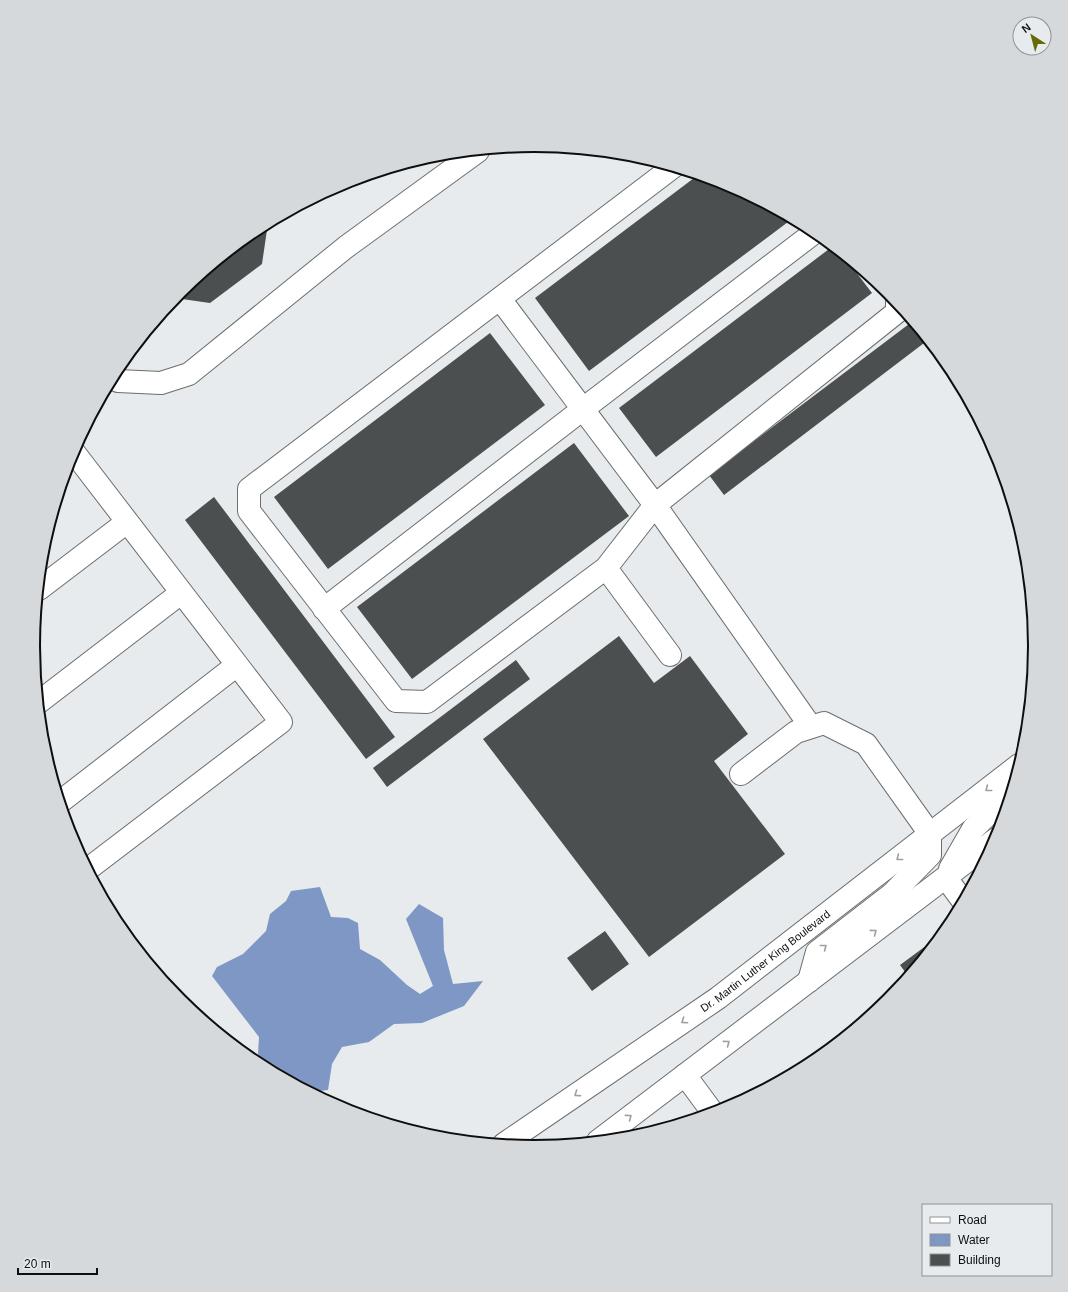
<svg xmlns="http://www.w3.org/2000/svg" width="1068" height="1292" font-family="Arial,sans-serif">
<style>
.water{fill:#7e97c4}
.building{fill:#4b4f4f}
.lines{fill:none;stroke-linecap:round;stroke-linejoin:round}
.minor-casing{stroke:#6a6e6f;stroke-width:24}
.major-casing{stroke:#6a6e6f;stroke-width:24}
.minor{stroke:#fff;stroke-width:22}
.major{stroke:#fff;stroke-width:22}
.oneway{stroke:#9e9f9f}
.labels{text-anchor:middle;stroke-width:4;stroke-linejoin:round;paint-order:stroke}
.street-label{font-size:11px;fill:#0d0e0f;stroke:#e7ebed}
.rim{fill:none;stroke:#0d0e0f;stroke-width:2}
</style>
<rect width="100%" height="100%" fill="#e7ebed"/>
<path class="water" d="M320,887l11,30 17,1 10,5 2,26 20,11 27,25 13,9 13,-8 -27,-67 13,-15 24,14 1,32 9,34 30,-3 -19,25 -42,17 -28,1 -25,18 -27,5 -10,17 -4,26 -17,2 -41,-22 -12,-16 1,-17 -47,-61 5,-9 26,-13 23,-23 4,-17 16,-13 5,-10z"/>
<path class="building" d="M698,175l28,8 66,36 -203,152 -54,-73z
M268,223l-6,41 -52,39 -35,-5 5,-6 76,-63z
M833,246l10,9 29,38 -216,164 -37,-49z
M913,321l15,19 -204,155 -15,-20z
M490,333l55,72 -217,164 -54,-72z
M574,443l55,73 -217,163 -55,-72z
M214,497l181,240 -29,22 -181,-239z
M619,636l35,47 36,-27 58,78 -34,27 71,93 -136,103 -166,-218z
M516,660l14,19 -143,108 -14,-19z
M605,931l24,33 -37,27 -25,-33z
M942,934h1l-35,42 -8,-11z"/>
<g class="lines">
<g class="minor-casing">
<path id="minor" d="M673,167l-424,322v22l147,190 31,1 179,-134 49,-63 242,-193v-9
M500,299l155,206 156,222
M112,378l6,3 43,2 28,-9 157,-127 132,-96
M73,451l208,271 -193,147
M606,568l64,87
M39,589l88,-67
M324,609l259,-200 232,-177
M39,702l142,-109
M741,774l55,-42 28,-9 42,21 64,90
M60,802l177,-137
M946,878l17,23
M685,1075l28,38"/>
</g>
<g class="major-casing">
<g id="major">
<path d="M950,869l23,-40 38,-37"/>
<path d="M809,981l8,-29 75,-58 38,-39v-21"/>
<path d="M598,1141l398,-302"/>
<path id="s1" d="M504,1144l214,-146 301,-233"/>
</g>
</g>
<use href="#minor" class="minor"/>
<use href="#major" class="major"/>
</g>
<defs><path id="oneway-chevron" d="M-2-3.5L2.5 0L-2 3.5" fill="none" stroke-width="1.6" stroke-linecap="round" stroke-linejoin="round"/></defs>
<g class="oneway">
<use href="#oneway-chevron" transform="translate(988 789) rotate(142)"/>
<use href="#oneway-chevron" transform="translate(899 858) rotate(142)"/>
<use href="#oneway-chevron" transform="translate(874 932) rotate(-37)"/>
<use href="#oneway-chevron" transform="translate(824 947) rotate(-38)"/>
<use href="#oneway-chevron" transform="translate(684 1021) rotate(146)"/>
<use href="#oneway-chevron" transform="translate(727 1043) rotate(-37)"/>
<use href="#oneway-chevron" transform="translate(577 1094) rotate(146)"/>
<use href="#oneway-chevron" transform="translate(629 1117) rotate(-37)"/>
</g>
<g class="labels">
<g class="street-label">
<text dy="4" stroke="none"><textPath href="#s1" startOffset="319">Dr. Martin Luther King Boulevard</textPath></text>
</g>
</g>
<path d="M0 0H1068V1292H0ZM40 646a494 494 0 1 1 988 0a494 494 0 1 1-988 0Z" fill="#d6d9db" fill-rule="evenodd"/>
<path class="rim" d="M40 646a494 494 0 1 1 988 0a494 494 0 1 1-988 0Z"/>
<rect x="922" y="1204" width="130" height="72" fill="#e7ebed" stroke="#909394"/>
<rect x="930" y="1217" width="20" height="6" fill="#ffffff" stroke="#909394"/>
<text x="958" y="1224" font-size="12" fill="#0d0e0f">Road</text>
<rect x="930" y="1234" width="20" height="12" fill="#7e97c4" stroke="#909394"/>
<text x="958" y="1244" font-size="12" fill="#0d0e0f">Water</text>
<rect x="930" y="1254" width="20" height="12" fill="#4b4f4f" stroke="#909394"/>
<text x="958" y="1264" font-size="12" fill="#0d0e0f">Building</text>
<g transform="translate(1032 36) rotate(324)"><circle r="19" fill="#e7ebed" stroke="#909394"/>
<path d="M0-3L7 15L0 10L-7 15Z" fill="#666908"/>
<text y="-6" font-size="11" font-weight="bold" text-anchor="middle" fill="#0d0e0f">N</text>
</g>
<path d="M18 1268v6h79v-6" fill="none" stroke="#0d0e0f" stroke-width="2"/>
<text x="24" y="1268" font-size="12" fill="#0d0e0f" stroke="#e7ebed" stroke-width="3" paint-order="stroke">20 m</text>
</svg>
